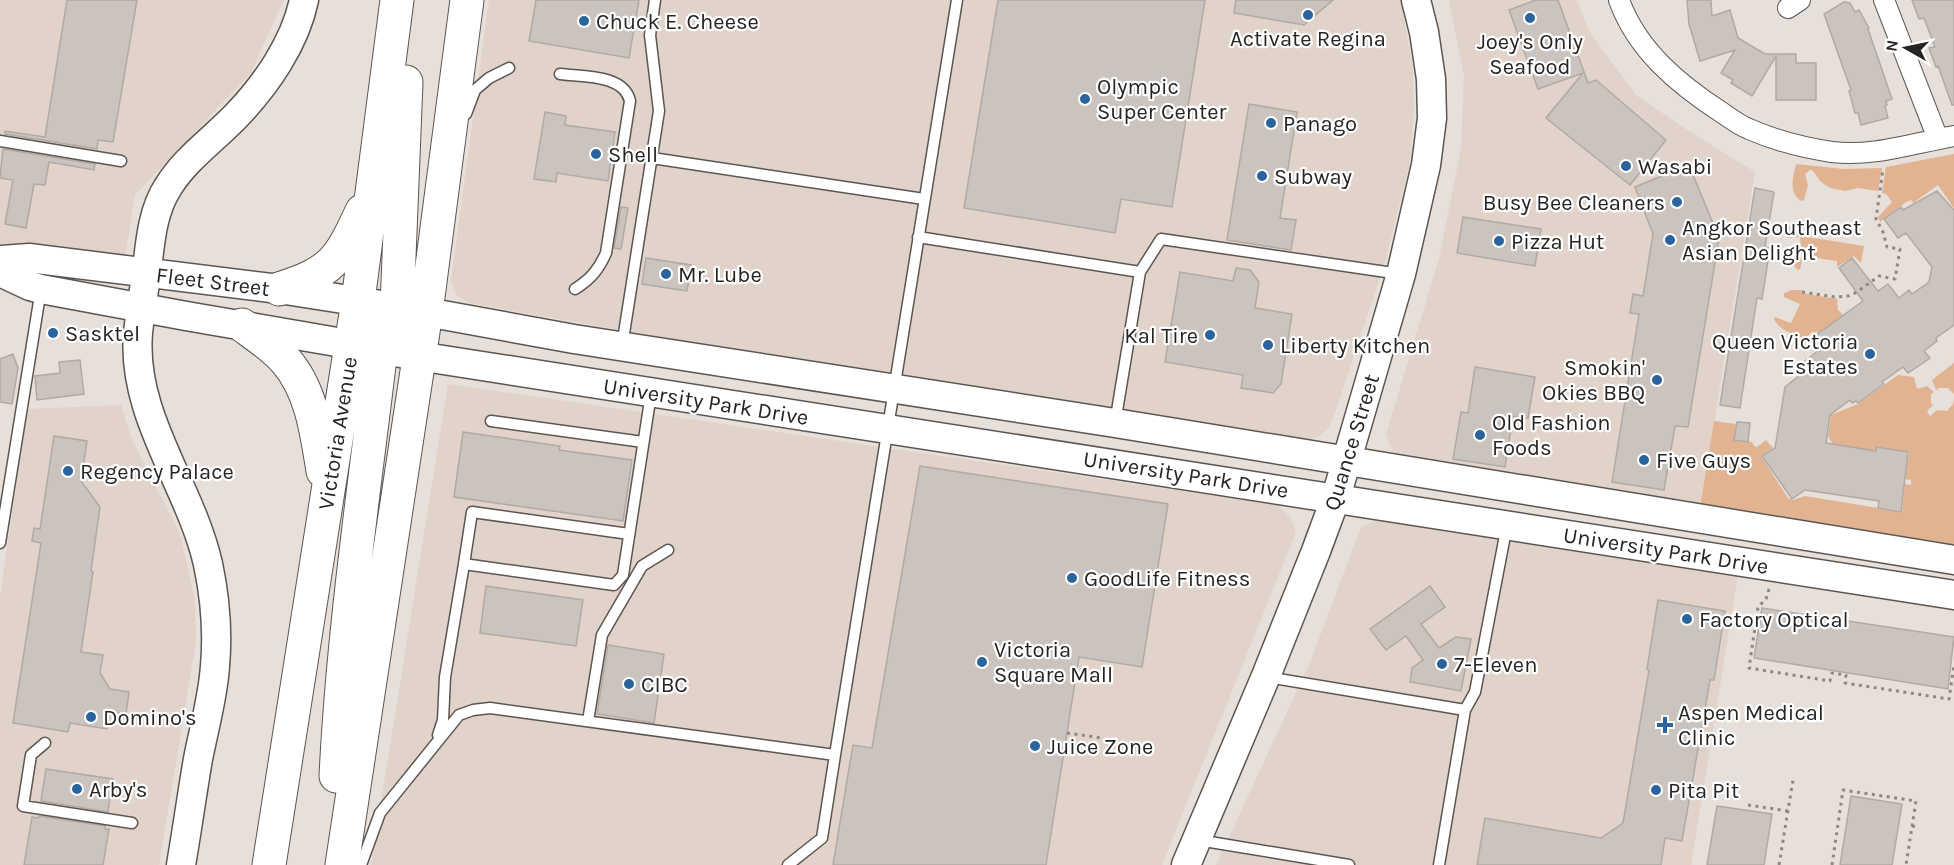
<svg xmlns="http://www.w3.org/2000/svg" width="1954" height="865" font-family="Karla,sans-serif">
<style>
.built{fill:#e1d3c9}
.green{fill:#e2b391}
.building{fill:#cac3be;stroke:#b0a9a4;stroke-width:1.5}
.lines{fill:none;stroke-linecap:round;stroke-linejoin:round}
.lane-casing{stroke:#5c5652;stroke-width:13}
.street-casing{stroke:#5c5652;stroke-width:22}
.secondary-casing{stroke:#5c5652;stroke-width:31}
.highway-casing{stroke:#5c5652;stroke-width:35}
.path{stroke:#8d8885;stroke-width:3;stroke-dasharray:3 4.5;stroke-linecap:butt}
.lane{stroke:#fff;stroke-width:10}
.street{stroke:#fff;stroke-width:20}
.secondary{stroke:#fff;stroke-width:28}
.highway{stroke:#fff;stroke-width:33}
.poi-dot{fill:#2b649c;stroke:#fff;stroke-width:2}
.labels{text-anchor:middle;stroke-width:4.5;stroke-linejoin:round;paint-order:stroke}
.poi-label{font-size:22px;fill:#262422;stroke:#fff;text-anchor:start}
.street-label{font-size:22px;fill:#262422;stroke:#fff}
</style>
<rect width="100%" height="100%" fill="#e6dfda"/>
<path class="built" d="M0,0h284l-34,74 -115,121 -11,68 -124,-20z
M489,0h912l12,70 1,42 -5,55 -25,99 -54,161 -11,9 -14,6 -657,-107 -179,-32 -13,-8 -5,-15z
M1449,0h128l13,33 47,63 52,35 66,41 -55,336 -305,-49 -9,-25 53,-175 22,-110 3,-73z
M448,384l830,121 12,12 6,15 -134,333h-791z
M121,405l10,32 49,97 15,66 1,41 -37,224h-159v-268l27,-188z
M1382,518l356,57 -47,290h-475l93,-200 52,-138z"/>
<path class="green" d="M1954,154v54l-16,-23 -25,18 -2,-3 -5,2 -26,20 -2,-5 14,-15 -6,-8 -4,-1 4,-26z
M1796,164l48,5 38,-1 -4,23 -20,-3 -13,3 -15,-3 -9,-6 -9,-12h-2l-5,4 3,11 -4,15 -3,1c-13,-9 -8,-24 -5,-37z
M1798,222l5,2 -2,12 63,10 -3,17 -7,-7 -17,11v-6l-34,-5 -3,13 -2,1 -10,-10 14,-3 -2,-20 -11,1 -4,-3 3,-8z
M1792,290h10l-1,3 36,6 1,11 5,5 -22,17h-9l-7,7c-11,-5 -25,-8 -31,-20l1,-2 16,6 9,-19 -16,-7v-4z
M1954,363v31l-6,-6h-9l-3,2 -4,-10z
M1898,375l16,2 3,12 10,-3 7,6 -3,2v9l2,2 -6,6 3,5 7,-6 10,1 6,-7 1,-5v150l-254,-41 14,-87 22,3 -2,17 18,1 2,4 3,1 9,-7 7,8 -12,8 27,42 5,2 12,-4 97,16 3,-28 6,1v-5l-6,-1 4,-27 -33,-6 -1,5 -42,-7 -5,-7 3,-22 27,-11z"/>
<path class="building" d="M67,0h70l-24,142 -15,-2 -1,9 -92,-15v-3l40,6z
M536,0h103l-10,58 -100,-17z
M998,0h207l-33,207 -51,-8 -6,34 -151,-25z
M1236,0h97l-29,25 -70,-12z
M1536,0h22l30,83 8,-3 70,60 -36,45 -84,-67 37,-45 -45,16 -29,-79z
M1687,0h24l1,16 18,-6 8,28 27,16h31v9h20v37h-40v-44l-24,40 -21,-13 2,-3 -12,-7 14,-23 -35,11 -11,-37z
M1912,0h42v105h-2l-14,-39 -2,1 -7,-19 6,-1 -11,-29 -5,1z
M1844,2l6,1 5,9 4,-2 10,18 -1,1 24,70 -6,2 1,4 -2,1 3,12 -27,7 -3,-12h-3l-6,-22 2,-1 -27,-76z
M1249,104l48,8 -17,106 16,2 -5,30 -64,-10z
M545,112l21,4 -1,9 50,7 -7,49 -51,-8 -1,9 -22,-3z
M3,149l92,15 -1,6 -45,-8 -4,23 -11,-1 -8,44 -21,-4 8,-44 -13,-2z
M1689,165l30,73 -31,189 -13,-1 -11,64 -52,-8 27,-168 -9,-1 3,-19 10,2 10,-62 -18,-47z
M1755,188l19,4 -9,55 5,1 -8,51 -5,-1 -17,110 -20,-3z
M1937,191l17,19v115l-18,13 1,3 -13,10 6,7 -13,9 -9,6 -5,-6 -21,15 2,2 -26,19 -2,-2 -4,2 -2,-3 -20,15 -4,28 50,8v-4l32,5 -7,60 -23,-4 1,-7 -74,-11 -13,9 -30,-43 13,-8 10,-61 15,-12 -3,-4 9,-7 -2,-2 16,-13 -8,-11 51,-37 -24,-33 13,-10 26,33 10,-7 11,14 10,-8 3,4 17,-12 3,-15 -26,-34 -8,5 -14,-19 17,-12 2,3z
M621,207l7,1 -7,41 -7,-1z
M1463,217l78,12 -6,37 -78,-13z
M646,258l45,7 -4,26 -45,-7z
M1236,268l14,2 9,12 -4,26 37,6 -11,70 -8,9 -32,-5 2,-13 -78,-13 15,-90 53,9z
M13,354l5,14 -6,36 -12,-2v-43z
M80,360l4,34 -47,6 -2,-24 25,-3 -1,-11z
M1475,367l60,10 -7,41 -15,-2 -8,51 -52,-8 8,-47 7,1z
M1737,422l13,1 -2,19 -14,-2z
M463,432l97,14 -1,4 73,10 -9,61 -169,-24z
M54,436l33,5 -6,40 19,26 -9,64 2,1 -12,80 22,3 -3,18 10,16 19,3 -3,22 -16,-2 -3,17 -37,-6 -2,9 -55,-9 28,-180 -9,-2 2,-13 6,1z
M920,466l248,38 -26,163 -63,-10 -33,208h-213l20,-120 19,3z
M486,586l97,14 -7,46 -96,-13z
M1430,586l15,21 -24,17 18,24 17,-11 15,2 -10,52 -51,-9 2,-14 11,-8 -17,-24 -20,14 -16,-21z
M1658,600l67,11 -11,69h-4l-28,161 -17,-3 -4,27h-184l8,-47 116,20 22,-15 26,-153 -2,-1z
M1762,608l192,29 -6,52 -194,-31z
M608,645l56,9 -10,69 -57,-9z
M46,769l67,10 -5,33 -67,-11z
M1851,796l51,8 -10,61h-52z
M1717,806l55,8 -8,51h-57z
M39,816l66,10v3h4l-6,36h-79l8,-48 6,1z"/>
<g class="lines">
<g class="lane-casing">
<path id="lane" d="M560,74c22,3 64,0 70,27l-24,152c-7,16 -15,26 -31,36
M466,114l9,-24 14,-12 20,-10
M0,141l121,20
M652,158l272,41
M918,237l222,35
M622,346l37,-235 -9,-76 5,-35
M491,421l152,21
M1115,423l25,-151 21,-33 239,35
M0,543l41,-254
M464,564l8,-52 157,22
M1267,677l198,33
M588,721l14,-86 40,-69 26,-16
M438,735l5,-15 2,-43 19,-113 150,21 9,-10 28,-181
M45,743l-14,12 -8,51 109,17
M1198,840l151,25
M361,865l19,-52 79,-98 14,-5 17,-2 345,47 122,-755
M788,865l34,-27 13,-83
M1439,865l26,-155 10,-18 32,-167"/>
</g>
<g class="street-casing">
<path id="street" d="M1619,0c18,50 59,84 102,112 9,6 18,13 28,17 25,11 56,19 83,23 41,5 82,-9 122,-16
M1884,0l54,139
M1788,8l12,-8"/>
</g>
<g class="secondary-casing">
<path id="secondary" d="M0,260l29,-2 250,31 147,23 148,27 541,84 839,137
M0,272l30,14 11,3 145,27 232,40 1536,239
M181,865c6,-35 11,-71 17,-106 6,-31 15,-62 17,-93 3,-34 0,-69 -7,-102 -18,-79 -77,-148 -70,-231 2,-19 5,-37 8,-56 4,-30 5,-64 22,-90 17,-28 46,-48 68,-71 30,-31 59,-73 68,-116
M1186,865l80,-189 50,-125 20,-54 65,-223 25,-109 6,-47 -1,-39 -7,-47 -8,-32"/>
</g>
<g class="highway-casing">
<path id="highway" d="M406,82l-9,225c4,20 8,34 21,49
M279,289c53,-17 60,-28 83,-78
M242,325c15,11 32,22 44,36 26,30 31,73 37,110
M336,776c7,-143 28,-285 45,-427 -2,-21 -8,-32 -23,-48
M269,865l89,-564 39,-301
M342,865l84,-553 41,-312"/>
</g>
<path class="path" d="M1802,292l33,5 13,-1 9,-4 22,-16 16,3 5,-30 -13,-2 -4,-15 -7,-13 7,-50
M1769,589l-3,10 -8,8 -9,61 81,13 2,-8 14,2 -1,8 104,16 5,-34
M1067,733l35,5
M1748,805l40,6
M1912,826l7,1
M1779,865l14,-85
M1832,865l11,-75 73,11 -10,64"/>
<use href="#lane" class="lane"/>
<use href="#street" class="street"/>
<use href="#secondary" class="secondary"/>
<use href="#highway" class="highway"/>
</g>
<g class="poi-dot">
<circle cx="1308" cy="15" r="6"/>
<circle cx="1530" cy="18" r="6"/>
<circle cx="584" cy="21" r="6"/>
<circle cx="1085" cy="99" r="6"/>
<circle cx="1271" cy="123" r="6"/>
<circle cx="596" cy="154" r="6"/>
<circle cx="1626" cy="166" r="6"/>
<circle cx="1262" cy="176" r="6"/>
<circle cx="1677" cy="202" r="6"/>
<circle cx="1670" cy="240" r="6"/>
<circle cx="1499" cy="241" r="6"/>
<circle cx="666" cy="274" r="6"/>
<circle cx="53" cy="333" r="6"/>
<circle cx="1210" cy="335" r="6"/>
<circle cx="1268" cy="345" r="6"/>
<circle cx="1870" cy="354" r="6"/>
<circle cx="1657" cy="380" r="6"/>
<circle cx="1480" cy="435" r="6"/>
<circle cx="1644" cy="460" r="6"/>
<circle cx="68" cy="471" r="6"/>
<circle cx="1072" cy="578" r="6"/>
<circle cx="1687" cy="619" r="6"/>
<circle cx="982" cy="662" r="6"/>
<circle cx="1442" cy="664" r="6"/>
<circle cx="629" cy="684" r="6"/>
<circle cx="91" cy="717" r="6"/>
<path d="M1662 716h6v6h6v6h-6v6h-6v-6h-6v-6h6z"/>
<circle cx="1035" cy="746" r="6"/>
<circle cx="77" cy="789" r="6"/>
<circle cx="1656" cy="790" r="6"/>
</g>
<g class="labels">
<g class="poi-label">
<text x="596" y="29">Chuck E. Cheese</text>
<text x="1308" y="46" text-anchor="middle">Activate Regina</text>
<text x="1530" y="49" text-anchor="middle">Joey's Only<tspan x="1530" dy="25">Seafood</tspan></text>
<text x="1097" y="94">Olympic<tspan x="1097" dy="25">Super Center</tspan></text>
<text x="1283" y="131">Panago</text>
<text x="608" y="162">Shell</text>
<text x="1638" y="174">Wasabi</text>
<text x="1274" y="184">Subway</text>
<text x="1665" y="210" text-anchor="end">Busy Bee Cleaners</text>
<text x="1682" y="235">Angkor Southeast<tspan x="1682" dy="25">Asian Delight</tspan></text>
<text x="1511" y="249">Pizza Hut</text>
<text x="678" y="282">Mr. Lube</text>
<text x="65" y="341">Sasktel</text>
<text x="1198" y="343" text-anchor="end">Kal Tire</text>
<text x="1858" y="349" text-anchor="end">Queen Victoria<tspan x="1858" dy="25">Estates</tspan></text>
<text x="1280" y="353">Liberty Kitchen</text>
<text x="1645" y="375" text-anchor="end">Smokin'<tspan x="1645" dy="25">Okies BBQ</tspan></text>
<text x="1492" y="430">Old Fashion<tspan x="1492" dy="25">Foods</tspan></text>
<text x="1656" y="468">Five Guys</text>
<text x="80" y="479">Regency Palace</text>
<text x="1084" y="586">GoodLife Fitness</text>
<text x="1699" y="627">Factory Optical</text>
<text x="994" y="657">Victoria<tspan x="994" dy="25">Square Mall</tspan></text>
<text x="1454" y="672">7-Eleven</text>
<text x="641" y="692">CIBC</text>
<text x="1678" y="720">Aspen Medical<tspan x="1678" dy="25">Clinic</tspan></text>
<text x="103" y="725">Domino's</text>
<text x="1047" y="754">Juice Zone</text>
<text x="89" y="797">Arby's</text>
<text x="1668" y="798">Pita Pit</text>
</g>
<g class="street-label">
<text transform="translate(213 281) rotate(7)" y="8">Fleet Street</text>
<text transform="translate(706 401) rotate(9)" y="8">University Park Drive</text>
<text transform="translate(337 433) rotate(-81)" y="8">Victoria Avenue</text>
<text transform="translate(1351 442) rotate(-73)" y="8">Quance Street</text>
<text transform="translate(1186 474) rotate(9)" y="8">University Park Drive</text>
<text transform="translate(1666 550) rotate(9)" y="8">University Park Drive</text>
</g>
</g>
<g transform="translate(1906 48) rotate(279)" stroke="#ffffff" stroke-width="4.5" paint-order="stroke">
<path d="M0-4.5L10 22L0 15L-10 22Z" fill="#262422"/>
<text y="-9" font-size="16" font-weight="bold" text-anchor="middle" fill="#262422">N</text>
</g>
</svg>
